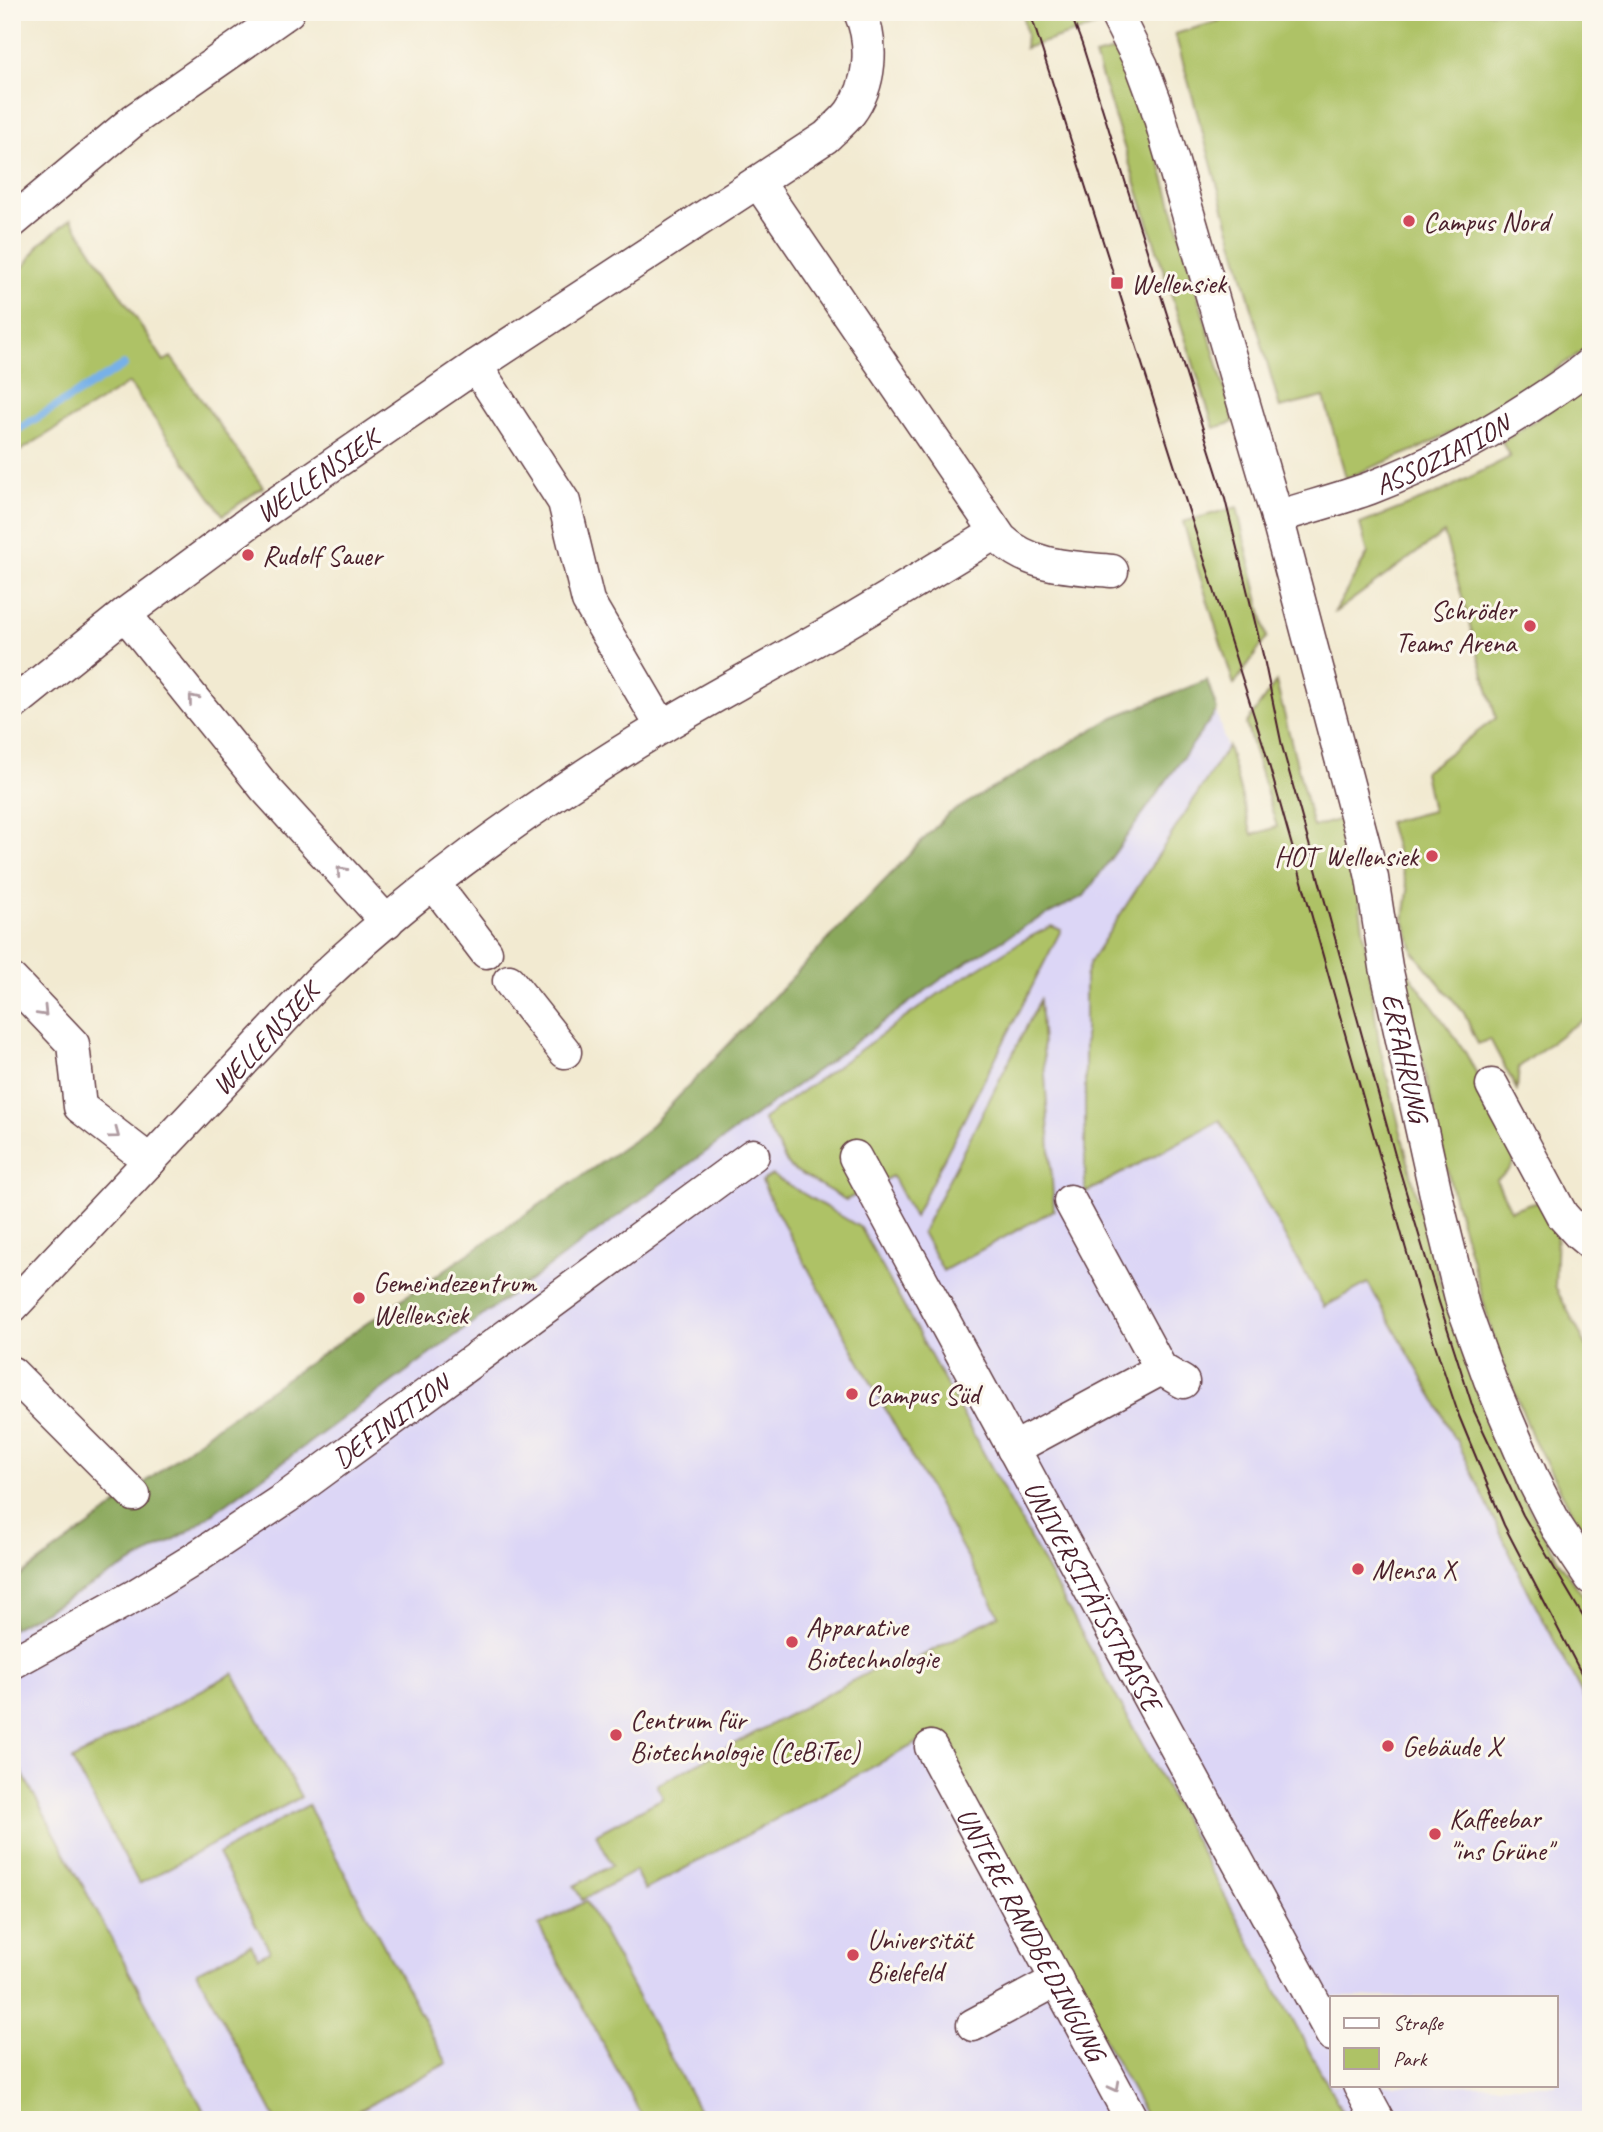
<svg xmlns="http://www.w3.org/2000/svg" width="1603" height="2132" font-family="Caveat,sans-serif">
<style>
.built{fill:#dcd6f6;fill-rule:evenodd}
.green{fill:#aec266;stroke:#7c7048;stroke-width:2}
.forest{fill:#8aa85b;stroke:#6a6443;stroke-width:2}
.lines{fill:none;stroke-linecap:round;stroke-linejoin:round}
.stream{stroke:#77b1e8;stroke-width:8}
.minor-casing{stroke:#633d44;stroke-width:35}
.minor{stroke:#fff;stroke-width:32}
.tram{stroke:#4a1f2b;stroke-width:2}
.oneway{stroke:#ae9aa0}
.poi-dot{fill:#d1495b;stroke:#fbf7ec;stroke-width:2.5}
.labels{text-anchor:middle;stroke-width:6;stroke-linejoin:round;paint-order:stroke}
.poi-label{font-size:28px;fill:#4a1f2b;stroke:#fbf7ec;text-anchor:start}
.street-label{font-size:28px;fill:#4a1f2b;stroke:#fbf7ec}
</style>
<rect width="100%" height="100%" fill="#fbf7ec"/>
<filter id="ink" filterUnits="userSpaceOnUse"><feTurbulence type="fractalNoise" baseFrequency=".0143" numOctaves="2"/><feDisplacementMap in="SourceGraphic" scale="14" xChannelSelector="R" yChannelSelector="G"/><feConvolveMatrix kernelMatrix="1 2 1 2 8 2 1 2 1" color-interpolation-filters="sRGB"/></filter>
<filter id="wash" filterUnits="userSpaceOnUse"><feTurbulence type="fractalNoise" baseFrequency=".00686" numOctaves="4" result="noise"/><feDisplacementMap in="SourceGraphic" scale="28" xChannelSelector="R" yChannelSelector="G"/><feGaussianBlur stdDeviation="1.57" result="paint"/><feColorMatrix in="noise" values="0 0 0 0 0 0 0 0 0 0 0 0 0 0 0 0 0 1.4 0 .05"/><feComposite in="paint" operator="in"/></filter>
<g filter="url(#wash)">
<rect width="100%" height="100%" fill="#f2ead1"/>
<path class="built" d="M1207,680l45,155 317,836 22,40v409h-1579v-538l93,-68 112,-88 426,-292 304,-319 167,-98zM1332,1997h224v88h-224z"/>
<path class="green" d="M1022,12h73l8,12 -78,24 1,-14z
M1217,12h374v330l-10,10 -80,55 -81,41 -74,30 -22,-81 -44,11 -105,-374 44,-13z
M1117,50l27,57 90,315 -20,6 -119,-372z
M71,219l93,142 7,-4 92,130 -40,28 -94,-132 -117,73v-178l15,-15 13,-19z
M1591,383v633l-21,12 -51,39 -2,23 -27,-51 -12,5 -14,-31 -50,-60 -10,-33 4,-29 -20,-69 44,-11 -8,-39 72,-54 -52,-185 -110,80 34,-60 -8,-29 77,-30 73,-37 -8,-15z
M1237,507l30,130 -33,48 -51,-163z
M1276,682l37,145 32,-9 11,60 23,165 42,171 20,71 25,78 37,96 25,48 32,56 31,44v104l-68,-130 -67,-143 -2,1 -19,-39 -67,-117 -44,24 -104,-187 -135,73v-215l5,-16 138,-216 24,89 25,-8 -31,-103z
M1051,926l10,4 -147,287 -22,-41 -46,24 -57,-33 -26,-48 184,-131 75,-47z
M1400,961l64,89 49,91c5,21 1,27 -17,39l15,30 19,-7 11,-1 16,26 -2,59 36,67v186l-18,-26 -40,-76 -38,-95 -43,-153 -51,-218z
M1040,1000l14,210 -111,61 -21,-39z
M772,1175l89,53 486,892h-199l-211,-388 -292,158 -10,-19 -53,29 -8,-14 38,-21 -16,-31 67,-36 -6,-13 244,-130 6,9 92,-49 -227,-412 -10,-22z
M233,1673l68,124 -162,87 -67,-124z
M12,1754l197,366h-197z
M308,1805l139,258 -106,57h-65l-79,-148 54,-28 7,13 12,-6 -52,-97z
M586,1901l113,209 -19,10h-36l-105,-194z"/>
<path class="forest" d="M1207,680l10,30 -133,186 -54,27 -79,49 -765,561 -174,96v-47l93,-68 112,-88 426,-292 304,-319 167,-98z"/>
<g class="lines">
<path class="stream" d="M12,433l112,-68"/>
</g>
</g>
<g filter="url(#ink)">
<g class="lines">
<g class="minor-casing">
<g id="minor">
<path id="s1" d="M1115,12l27,54 13,35 122,416 90,339 5,22 14,89 55,250 22,89 27,74 44,102 23,45 34,51"/>
<path d="M758,182l243,357c31,29 71,28 111,32"/>
<path d="M12,222l123,-103 153,-107"/>
<path d="M476,366l88,136 24,99 74,126"/>
<path id="s2" d="M1277,517c31,-10 63,-18 93,-29 55,-21 110,-49 159,-81 21,-14 43,-27 62,-44"/>
<path d="M125,614l140,174 122,134"/>
<path id="s3" d="M12,705l113,-91 130,-96 221,-152 350,-229c8,-8 17,-15 24,-24 21,-28 24,-69 10,-101"/>
<path d="M434,884l52,68"/>
<path d="M12,980l61,64 7,63 70,54"/>
<path d="M509,981l56,71"/>
<path d="M1492,1085l70,130 17,19 12,10"/>
<path id="s4" d="M855,1157l477,878"/>
<path d="M1070,1201l91,168 22,13"/>
<path id="s5" d="M12,1307l306,-325c104,-98 222,-182 344,-255 56,-33 113,-64 170,-96 55,-32 109,-65 163,-98"/>
<path d="M12,1373l122,122"/>
<path d="M1013,1449l148,-80"/>
<path id="s6" d="M12,1663l124,-68 52,-32 99,-66 466,-342"/>
<path id="s7" d="M931,1747l201,373"/>
<path d="M973,2025l84,-45"/>
<path d="M1359,2085l19,35"/>
</g>
</g>
<use href="#minor" class="minor"/>
<path class="tram" d="M1030,12l234,735 158,559 37,110 45,109 87,167
M1070,12l12,32 143,455 39,160 18,87 113,409 44,147 35,109 49,104 68,115"/>
</g>
<defs><path id="oneway-chevron" d="M-2-3.5L2.5 0L-2 3.5" fill="none" stroke-width="1.6" stroke-linecap="round" stroke-linejoin="round" transform="scale(1.75)"/></defs>
<g class="oneway">
<use href="#oneway-chevron" transform="translate(193 699) rotate(-129)"/>
<use href="#oneway-chevron" transform="translate(341 871) rotate(-132)"/>
<use href="#oneway-chevron" transform="translate(43 1012) rotate(46)"/>
<use href="#oneway-chevron" transform="translate(115 1134) rotate(37)"/>
<use href="#oneway-chevron" transform="translate(1115 2087) rotate(62)"/>
</g>
</g>
<g class="poi-dot">
<circle cx="1409" cy="221" r="7"/>
<rect x="1110" y="276" width="14" height="14" rx="3.5"/>
<circle cx="248" cy="555" r="7"/>
<circle cx="1530" cy="626" r="7"/>
<circle cx="1432" cy="856" r="7"/>
<circle cx="359" cy="1298" r="7"/>
<circle cx="852" cy="1394" r="7"/>
<circle cx="1358" cy="1569" r="7"/>
<circle cx="792" cy="1642" r="7"/>
<circle cx="616" cy="1735" r="7"/>
<circle cx="1388" cy="1746" r="7"/>
<circle cx="1435" cy="1834" r="7"/>
<circle cx="853" cy="1955" r="7"/>
</g>
<g class="labels">
<g class="poi-label">
<text x="1423" y="231">Campus Nord</text>
<text x="1131" y="293">Wellensiek</text>
<text x="262" y="565">Rudolf Sauer</text>
<text x="1516" y="620" text-anchor="end">Schröder<tspan x="1516" dy="32">Teams Arena</tspan></text>
<text x="1418" y="866" text-anchor="end">HOT Wellensiek</text>
<text x="373" y="1292">Gemeindezentrum<tspan x="373" dy="32">Wellensiek</tspan></text>
<text x="866" y="1404">Campus Süd</text>
<text x="1372" y="1579">Mensa X</text>
<text x="806" y="1636">Apparative<tspan x="806" dy="32">Biotechnologie</tspan></text>
<text x="630" y="1729">Centrum für<tspan x="630" dy="32">Biotechnologie (CeBiTec)</tspan></text>
<text x="1402" y="1756">Gebäude X</text>
<text x="1449" y="1828">Kaffeebar<tspan x="1449" dy="32">"ins Grüne"</tspan></text>
<text x="867" y="1949">Universität<tspan x="867" dy="32">Bielefeld</tspan></text>
</g>
<g class="street-label">
<text dy="10" stroke="none"><textPath href="#s2" startOffset="177">ASSOZIATION</textPath></text>
<text dy="10" stroke="none"><textPath href="#s3" startOffset="382">WELLENSIEK</textPath></text>
<text dy="10" stroke="none"><textPath href="#s5" startOffset="369">WELLENSIEK</textPath></text>
<text dy="10" stroke="none"><textPath href="#s1" startOffset="1087">ERFAHRUNG</textPath></text>
<text dy="10" stroke="none"><textPath href="#s6" startOffset="450">DEFINITION</textPath></text>
<text dy="10" stroke="none"><textPath href="#s4" startOffset="499">UNIVERSITÄTSSTRASSE</textPath></text>
<text dy="10" stroke="none"><textPath href="#s7" startOffset="212">UNTERE RANDBEDINGUNG</textPath></text>
</g>
</g>
<rect width="1603" height="2132" fill="none" stroke="#fbf7ec" stroke-width="42"/>
<rect x="1330" y="1996" width="228" height="91" fill="#fbf7ec" stroke="#b4a19f" stroke-width="2"/>
<rect x="1344" y="2018" width="35" height="10" fill="#ffffff" stroke="#b4a19f" stroke-width="2"/>
<text x="1393" y="2030" font-size="21" fill="#4a1f2b">Straße</text>
<rect x="1344" y="2048" width="35" height="21" fill="#aec266" stroke="#b4a19f" stroke-width="2"/>
<text x="1393" y="2066" font-size="21" fill="#4a1f2b">Park</text>
</svg>
